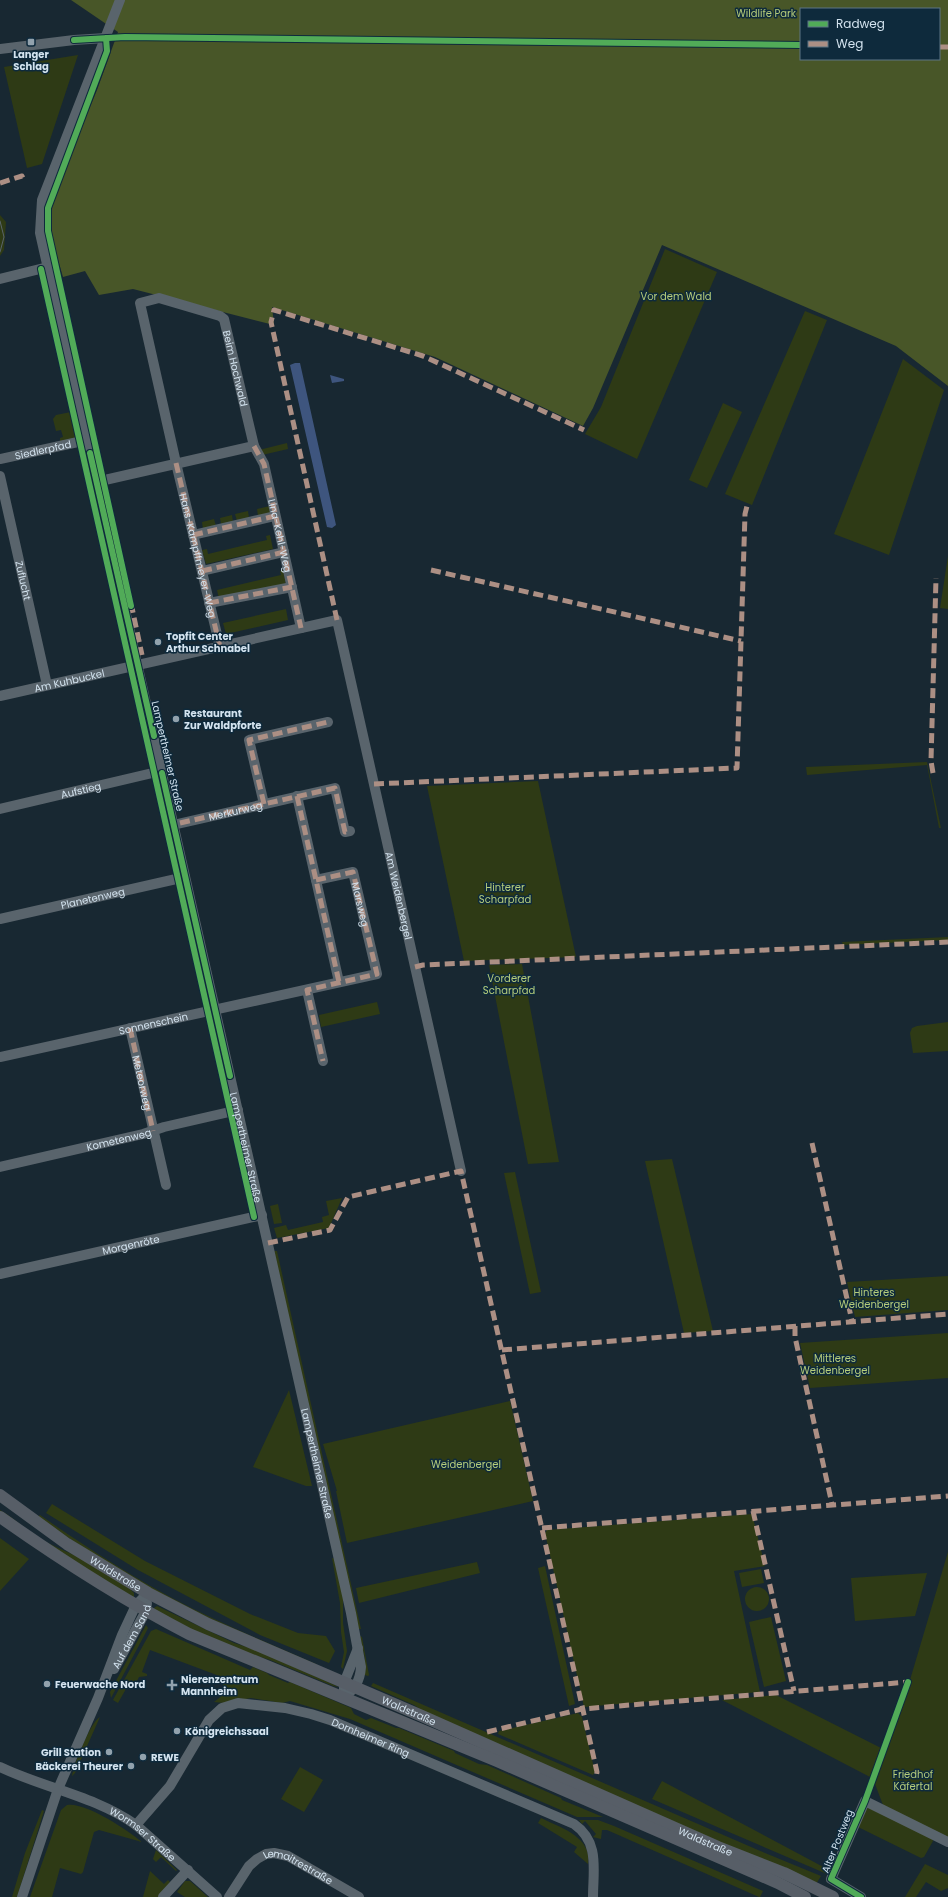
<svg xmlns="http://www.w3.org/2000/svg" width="948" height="1897" font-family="Poppins,sans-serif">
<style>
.green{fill:#2e3a15}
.forest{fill:#485628;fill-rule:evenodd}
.water{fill:#3e557e}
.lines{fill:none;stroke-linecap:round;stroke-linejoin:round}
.minor{stroke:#59646c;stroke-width:10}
.major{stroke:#575e67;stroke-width:12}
.tram{stroke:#5a656d;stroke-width:1}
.quiet{stroke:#ac8f84;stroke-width:5;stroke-dasharray:10 5;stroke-linecap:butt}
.cycleway-casing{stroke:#0e2a3c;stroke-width:8}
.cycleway{stroke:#51ab58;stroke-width:6}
.poi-dot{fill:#92a2ad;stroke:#0e2a3c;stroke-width:1.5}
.labels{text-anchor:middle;stroke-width:3;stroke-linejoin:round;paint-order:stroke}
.park-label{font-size:10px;fill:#b5cc7a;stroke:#0e2a3c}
.poi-label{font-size:10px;font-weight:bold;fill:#d3e3ef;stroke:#0e2a3c;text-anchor:start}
.street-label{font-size:10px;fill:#d3e3ef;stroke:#0e2a3c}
</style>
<rect width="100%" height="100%" fill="#182832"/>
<path class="green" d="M78,55l-36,109 -15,4 -23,-101z
M0,215l6,7 -2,28 -4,6z
M665,249l52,23 -80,187 -52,-25 16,-27z
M805,311l22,9 -75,185 -27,-11z
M903,359l41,31 -55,165 -55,-21z
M723,403l19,9 -35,76 -18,-8z
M71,412l5,26 -16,4v-4l3,-1 -2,-7 -5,1 -3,-12 3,-4z
M287,443l1,6 -26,6 -3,-5z
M270,506l1,7 -13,3 -1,-7z
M248,511l1,7 -12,3 -2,-7z
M232,515l1,7 -12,2 -1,-6z
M214,519l2,7 -13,3 -1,-7z
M270,535l3,14 -67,15 -4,-14 5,-1 1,5 59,-14 -1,-4z
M948,556v53l-8,-1z
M283,570l3,14 -67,15 -2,-9 64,-15 -1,-4z
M286,609l2,11 -62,14 -3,-11z
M927,762l14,66h-2l-12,-63 -120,10 -1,-8z
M538,781l38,176 -112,4 -37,-175z
M948,937v3l-105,5 -1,-3z
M522,964l37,198 -31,2 -39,-199z
M377,1002l3,12 -59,13 -2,-12z
M948,1022v29l-35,2 -3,-20 2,-5 5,-2z
M672,1159l41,172 -29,2 -39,-172z
M515,1172l26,120 -11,2 -26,-121z
M342,1198l-13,30 -52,10 -3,-10 12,-3 2,5 35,-8 -1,-5 7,-2 -3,-14z
M278,1204l4,19 -8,1 -4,-18z
M274,1251h3l84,378h-3z
M948,1276v34l-93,7 -8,-35z
M948,1333v45l-138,10 -10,-45z
M289,1390l23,96h-6l-53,-19z
M510,1401l23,100 -186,42 -11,-52h1l-14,-47z
M52,1504l93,57 105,53 48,19 28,3 9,15 -6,12 -69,-28 -122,-65 -92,-57z
M0,1510c16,9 30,24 46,32 30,15 65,26 88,51v4l-2,1 -132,-85z
M752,1514l13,52 -31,5 26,121 -176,15 -39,-174 2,-3z
M40,1515c43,30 86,58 132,83 47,25 96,45 144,66l2,4 -146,-67 -61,-35 -74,-49z
M0,1538l29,21 -29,32z
M948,1552v286l-65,-33 -8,-21 24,-67z
M332,1558l3,1 8,39v25l4,28 -4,18 -2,-2 3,-15 -3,-20 -1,-29z
M477,1562l3,11 -121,30 -3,-15z
M545,1566l30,138 -6,2 -31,-138z
M761,1569l3,14 -22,4 -3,-14z
M927,1573l-12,43 -60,5 -4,-43z
M745 1599a12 12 0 1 1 24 0a12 12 0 1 1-24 0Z
M157,1606l77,37 23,7 82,37 -6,-1 -63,-26 -26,-8 -50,-20 -40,-21v-3z
M771,1617l15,64 -22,6 -15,-65z
M146,1625l2,3 -3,6 -34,64 -1,-6z
M156,1629l94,41 3,-3 14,6 2,2 19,8 2,-1 61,26 3,6 12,6 5,-2 25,10h3l55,23 1,2 24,11 8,1 74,33 1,2 41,17h-26l-227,-98 -60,-18 -8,2 -31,-5 -27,5 -10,-1 10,-8 -2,-17 -72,-27 -8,22 5,2v2l-8,1 -3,6 -5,-3 -13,23 -5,-3 38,-69z
M360,1636l2,1 7,38 -1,1 -3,-1v-16z
M373,1683l385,167 63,26 -5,8 -385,-168 -17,-11 -43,-19z
M776,1695l105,53 -11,29 -148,-77z
M578,1713l4,4 13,55 -2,3 -95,-41 1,-3z
M100,1717l-25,56 -3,3c2,-12 19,-55 28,-59z
M300,1767l23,13 -19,32 -23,-13z
M662,1781l167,89 -2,4 -175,-75z
M67,1805c19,-3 60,25 75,37l-43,-12 -5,2 -11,40 -2,2 -21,-6 -8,29h-22l31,-87z
M867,1808h4l61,30 1,3 -9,16 -3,1 -63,-31z
M42,1810l2,1 -27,86h-5l13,-44z
M541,1818c18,9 52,19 47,46l-14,-12 3,-5 -39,-24z
M579,1820h19l16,6 149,65 -3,6h-1l-152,-67h-5l-1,9 -8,-2 3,-3 -11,-13 -3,3z
M156,1850l21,20 -1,1 -15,-14 -5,5 -3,-3z
M925,1864l23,11v13l-7,3 -15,-9 -10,15h-11z
M150,1871l14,13 4,-4 3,3 -13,14h-15z
M185,1881h5l18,16h-23l-8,-5z"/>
<path class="forest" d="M71,0h877v386l-52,-40 -234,-101 -69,163 -10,18 -148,-69 -163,-50 2,18 -141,-36 -34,6 -14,-24 -22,6 -14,-48 3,-31 45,-108 21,-58zM801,9h138v50h-138z"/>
<path class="water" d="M295,363h5l36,162 -4,3 -5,-1 -37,-162z
M330,375l14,4v2l-12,2z"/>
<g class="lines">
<g class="minor">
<path id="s1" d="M120,0l-78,200 -2,33 311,1380 10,54c-1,15 -7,22 -17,31"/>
<path d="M0,49l74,-9 32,-2"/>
<path d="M0,279l48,-12"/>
<path id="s2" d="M0,459l87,-19"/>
<path id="s3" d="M0,476l47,209"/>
<path d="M96,482l158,-36"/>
<path d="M193,535l82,-19"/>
<path d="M202,571l82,-19"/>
<path d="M209,603l83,-16"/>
<path id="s4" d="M220,647l-44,-184 -36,-160 19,-5 61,18 4,3 30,127 10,18 37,164"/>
<path id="s5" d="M0,696l337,-76 124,551"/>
<path d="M297,796l42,186"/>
<path d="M264,804l-15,-64 79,-18"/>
<path id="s6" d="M0,809l161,-38"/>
<path id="s7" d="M173,825l162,-37 10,44 5,-1"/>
<path id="s8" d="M0,919l185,-42"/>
<path d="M307,990l16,71"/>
<path d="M130,1028l36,157"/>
<path id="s9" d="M0,1057l377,-83 -24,-102 -37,8"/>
<path id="s10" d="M0,1167l143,-33 21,-7 74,-17"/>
<path id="s11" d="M0,1274l262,-59"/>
<path id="s12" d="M114,1669l32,-58 1,-8"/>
<path d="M344,1690v-7l14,-35"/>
<path id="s13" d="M0,1767c44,21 95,29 136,58l81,72"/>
<path id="s14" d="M136,1825l34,-39 39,-66 13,-12 16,-5 47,5 26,6 19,6 244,104c26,18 19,46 19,73"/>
<path d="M22,1897l36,-108 40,-91 24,-63 14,-30 12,-12"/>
<path d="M163,1897l25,-27"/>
<path id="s15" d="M229,1897l20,-31 8,-7 9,-5 8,-1 14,3 71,41"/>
<path d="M861,1897l-30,-18 34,-78 83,41"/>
</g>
<g class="major">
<path id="s16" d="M0,1495l67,49 81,49 60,31 214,92 296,131 66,26 49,24"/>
<path d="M0,1517c61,43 123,83 189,117l308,127 281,122 27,14"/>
</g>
<path class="tram" d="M0,221l4,16 -4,15"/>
<g class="quiet">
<path d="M939,47h9"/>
<path d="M0,183l22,-7 3,6"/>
<path d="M254,446l10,18 37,164"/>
<path id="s17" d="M176,463l44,184"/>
<path d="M193,535l82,-19"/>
<path d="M431,570l310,71"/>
<path d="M202,571l82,-19"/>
<path d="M131,603l11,52"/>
<path d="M209,603l83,-16"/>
<path d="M337,620l-66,-298 3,-12 149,46 161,74"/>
<path d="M933,773l-2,-12 5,-183"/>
<path d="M374,784l363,-16 8,-254 2,-8"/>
<path d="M297,796l42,186"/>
<path d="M264,804l-15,-64 79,-18"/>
<path d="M180,823l155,-35 10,44 5,-1"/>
<path id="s18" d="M316,880l37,-8 24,102 -70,16 16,71"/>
<path d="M415,967l8,-2 525,-23"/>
<path id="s19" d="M130,1028l23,103"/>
<path d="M812,1143l40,178"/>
<path d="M268,1243l62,-13 18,-33 113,-26 136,601 -1,6"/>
<path d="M795,1326v11l37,167"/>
<path d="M502,1350l446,-36"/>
<path d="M753,1511l41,180"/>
<path d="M542,1528l406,-32"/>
<path d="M487,1732l95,-23 326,-27"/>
</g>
<g class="cycleway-casing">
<path id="cycleway" d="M106,38l1,13 -59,157v23l83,375
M74,40l51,-3 676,8
M41,269l213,948
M90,453l64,283
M162,773l68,303
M861,1897l-30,-18 34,-78 43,-119"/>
</g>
<use href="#cycleway" class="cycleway"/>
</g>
<g class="poi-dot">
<rect x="27" y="38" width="8" height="8" rx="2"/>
<circle cx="158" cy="642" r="4"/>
<circle cx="176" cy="719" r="4"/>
<circle cx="47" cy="1684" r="4"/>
<path d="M170 1679h4v4h4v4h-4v4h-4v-4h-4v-4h4z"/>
<circle cx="177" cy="1731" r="4"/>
<circle cx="109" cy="1752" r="4"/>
<circle cx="143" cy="1757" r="4"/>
<circle cx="131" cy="1766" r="4"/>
</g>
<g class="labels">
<g class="park-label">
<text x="766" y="17">Wildlife Park</text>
<text x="676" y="300">Vor dem Wald</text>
<text x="505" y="891">Hinterer<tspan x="505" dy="12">Scharpfad</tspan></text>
<text x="509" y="982">Vorderer<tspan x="509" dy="12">Scharpfad</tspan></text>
<text x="874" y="1296">Hinteres<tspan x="874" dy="12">Weidenbergel</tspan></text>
<text x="835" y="1362">Mittleres<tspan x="835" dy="12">Weidenbergel</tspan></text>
<text x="466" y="1468">Weidenbergel</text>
<text x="913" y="1778">Friedhof<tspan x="913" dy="12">Käfertal</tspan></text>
</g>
<g class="poi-label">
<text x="31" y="58" text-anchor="middle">Langer<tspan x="31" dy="12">Schlag</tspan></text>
<text x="166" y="640">Topfit Center<tspan x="166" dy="12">Arthur Schnabel</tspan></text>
<text x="184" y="717">Restaurant<tspan x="184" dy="12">Zur Waldpforte</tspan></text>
<text x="181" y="1683">Nierenzentrum<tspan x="181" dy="12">Mannheim</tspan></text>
<text x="55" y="1688">Feuerwache Nord</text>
<text x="185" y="1735">Königreichssaal</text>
<text x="101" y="1756" text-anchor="end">Grill Station</text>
<text x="151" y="1761">REWE</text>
<text x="123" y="1770" text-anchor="end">Bäckerei Theurer</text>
</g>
<g class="street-label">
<text dy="4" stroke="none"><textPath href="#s4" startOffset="492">Beim Hochwald</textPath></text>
<text dy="4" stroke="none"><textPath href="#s2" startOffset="44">Siedlerpfad</textPath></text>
<text dy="4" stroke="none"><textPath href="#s4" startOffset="666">Lina-Kehl-Weg</textPath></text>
<text dy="4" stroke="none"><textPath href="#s17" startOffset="95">Hans-Kampffmeyer-Weg</textPath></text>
<text dy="4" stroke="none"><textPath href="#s3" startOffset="107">Zuflucht</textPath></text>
<text dy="4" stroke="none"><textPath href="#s5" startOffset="71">Am Kuhbuckel</textPath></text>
<text transform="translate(168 756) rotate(77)" y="4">Lampertheimer Straße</text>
<text dy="4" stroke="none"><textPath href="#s6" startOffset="83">Aufstieg</textPath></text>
<text dy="4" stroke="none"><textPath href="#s7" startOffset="64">Merkurweg</textPath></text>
<text dy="4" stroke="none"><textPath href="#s5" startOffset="628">Am Weidenbergel</textPath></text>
<text dy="4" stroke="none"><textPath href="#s8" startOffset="95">Planetenweg</textPath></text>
<text dy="4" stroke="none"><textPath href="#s18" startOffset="71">Marsweg</textPath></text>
<text dy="4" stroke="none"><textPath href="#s9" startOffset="157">Sonnenschein</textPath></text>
<text dy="4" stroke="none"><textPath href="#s19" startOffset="56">Meteorweg</textPath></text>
<text dy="4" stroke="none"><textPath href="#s10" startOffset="122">Kometenweg</textPath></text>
<text dy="4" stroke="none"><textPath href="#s1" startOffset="1185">Lampertheimer Straße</textPath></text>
<text dy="4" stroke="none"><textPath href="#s11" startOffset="134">Morgenröte</textPath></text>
<text dy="4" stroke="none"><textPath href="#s1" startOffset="1509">Lampertheimer Straße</textPath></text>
<text dy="4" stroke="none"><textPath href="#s16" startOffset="140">Waldstraße</textPath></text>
<text dy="4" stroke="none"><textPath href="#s12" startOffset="37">Auf dem Sand</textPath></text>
<text dy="4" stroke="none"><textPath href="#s16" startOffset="464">Waldstraße</textPath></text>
<text dy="4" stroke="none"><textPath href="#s14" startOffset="301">Dornheimer Ring</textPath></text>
<text dy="4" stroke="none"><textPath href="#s13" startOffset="159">Wormser Straße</textPath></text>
<text dy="4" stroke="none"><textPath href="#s16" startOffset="788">Waldstraße</textPath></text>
<text transform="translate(837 1841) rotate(-68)" y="4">Alter Postweg</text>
<text dy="4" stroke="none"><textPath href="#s15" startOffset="93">Lemaitrestraße</textPath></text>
</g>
</g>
<rect x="800" y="8" width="140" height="52" fill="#0e2a3c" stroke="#5d7484"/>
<rect x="808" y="21" width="20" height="6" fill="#51ab58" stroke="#5d7484"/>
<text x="836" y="28" font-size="12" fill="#d3e3ef">Radweg</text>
<rect x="808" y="41" width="20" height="6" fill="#ac8f84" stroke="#5d7484"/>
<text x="836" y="48" font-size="12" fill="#d3e3ef">Weg</text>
</svg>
